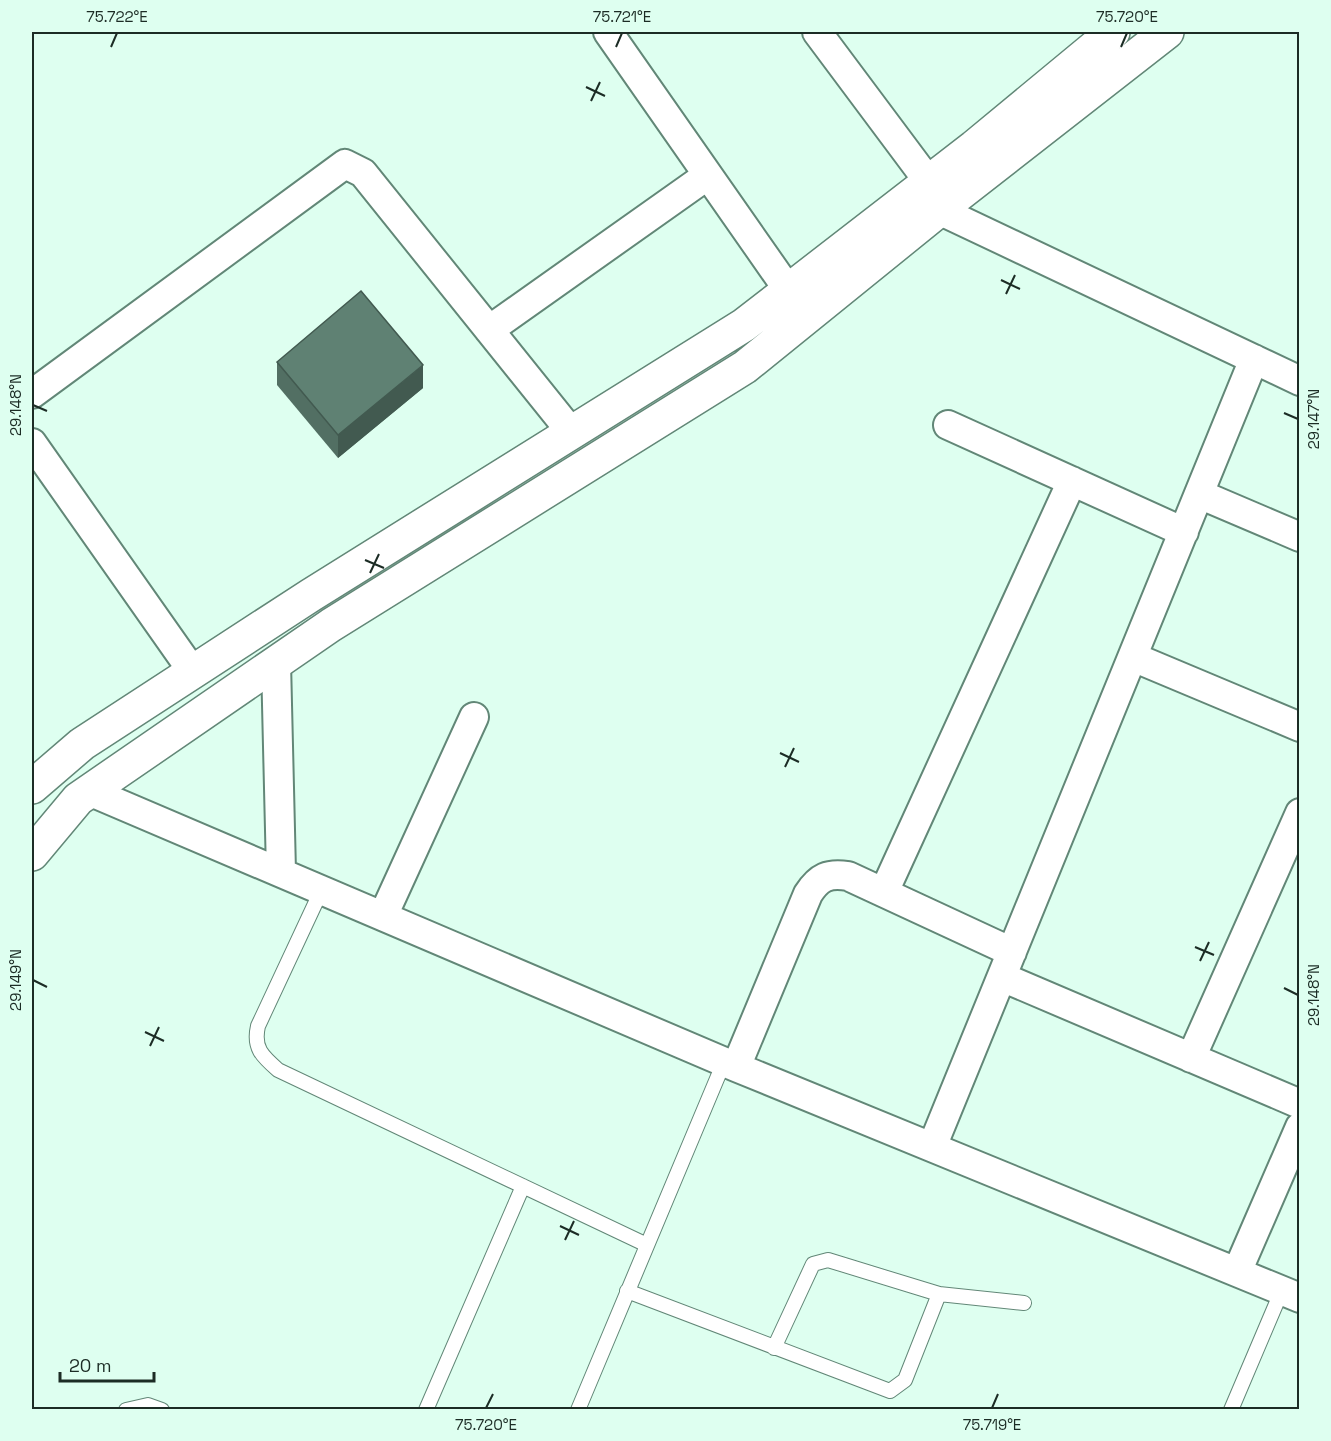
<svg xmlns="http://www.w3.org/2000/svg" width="1331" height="1441" font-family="'Space Grotesk',sans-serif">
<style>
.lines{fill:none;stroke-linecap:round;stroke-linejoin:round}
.lane-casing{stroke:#628777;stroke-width:16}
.street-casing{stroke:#628777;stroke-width:32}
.primary-casing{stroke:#628777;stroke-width:36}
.lane{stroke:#fff;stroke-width:14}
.street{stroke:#fff;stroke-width:28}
.primary{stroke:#fff;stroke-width:33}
.wall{fill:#526f63}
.shaded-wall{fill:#425a50}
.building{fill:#5f8173;stroke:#425a50;stroke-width:1.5}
.ticks{fill:none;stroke:#1c2c25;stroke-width:2}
.neatline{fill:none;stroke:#1c2c25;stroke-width:2}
.ticks-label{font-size:15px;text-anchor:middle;fill:#1c2c25}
</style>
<rect width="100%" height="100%" fill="#defff0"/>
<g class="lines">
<g class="lane-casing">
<path id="lane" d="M322,889l-64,137c-5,22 4,30 20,44l369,175
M627,1291l263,100 15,-11 34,-86
M774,1348l39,-84 15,-4 111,34 85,9
M126,1410l22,-5 14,5
M426,1410l97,-224
M578,1410l146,-348
M1231,1410l51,-120"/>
</g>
<g class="street-casing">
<path id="street" d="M608,32l181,259
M817,32l112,150
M922,202l378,179
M489,330l219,-155
M32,394l313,-230 18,9 209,260
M948,425l236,107
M32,443l161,229
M1199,494l101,43
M1133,657l167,70
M276,662l5,210
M89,791l647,276 564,231
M884,892l188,-411
M383,916l91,-199
M1002,977l298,127
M1191,1058l109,-245
M736,1067l72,-173c11,-17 20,-21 40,-18l164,76
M932,1147l322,-788
M1237,1272l63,-145"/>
</g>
<g class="primary-casing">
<path id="primary" d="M32,787l50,-43 229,-149 433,-270 230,-178 139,-115
M32,854l46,-55 253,-174 414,-258 194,-157 228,-178"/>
</g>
<use href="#lane" class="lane"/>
<use href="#street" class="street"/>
<use href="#primary" class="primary"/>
</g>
<path class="wall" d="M277,362l146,26 -85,70 -61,-73z"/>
<path class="shaded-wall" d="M423,365v23l-85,70v-23z"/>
<path class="building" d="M361,291l62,74 -85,70 -61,-73z"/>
<path class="ticks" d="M111,47l6,-14M616,47l6,-14M1121,47l6,-14M586,87l19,9M591,101l9,-19M1001,280l19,9M1006,294l9,-19M33,405l14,6M1284,413l14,6M365,560l19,8M370,573l9,-19M780,753l19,9M785,767l9,-19M1195,947l19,8M1200,961l9,-19M33,980l14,7M1284,988l14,7M145,1032l19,9M150,1046l9,-19M560,1226l19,9M565,1240l9,-19M486,1408l7,-14M992,1408l6,-14"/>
<rect width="1331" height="1441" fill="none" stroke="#defff0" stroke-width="66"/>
<path d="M60 1372v9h94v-9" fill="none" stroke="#1c2c25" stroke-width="3"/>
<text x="69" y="1372" font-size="18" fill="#1c2c25" stroke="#defff0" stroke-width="4.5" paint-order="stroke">20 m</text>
<rect x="33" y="33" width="1265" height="1375" class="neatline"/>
<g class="ticks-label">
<text x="117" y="22">75.722°E</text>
<text x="622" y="22">75.721°E</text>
<text x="1127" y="22">75.720°E</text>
<text transform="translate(16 405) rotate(-90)" y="5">29.148°N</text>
<text transform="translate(1314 419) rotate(-90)" y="5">29.147°N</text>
<text transform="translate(16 980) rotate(-90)" y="5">29.149°N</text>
<text transform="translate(1314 995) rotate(-90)" y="5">29.148°N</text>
<text x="486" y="1430">75.720°E</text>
<text x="992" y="1430">75.719°E</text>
</g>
</svg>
